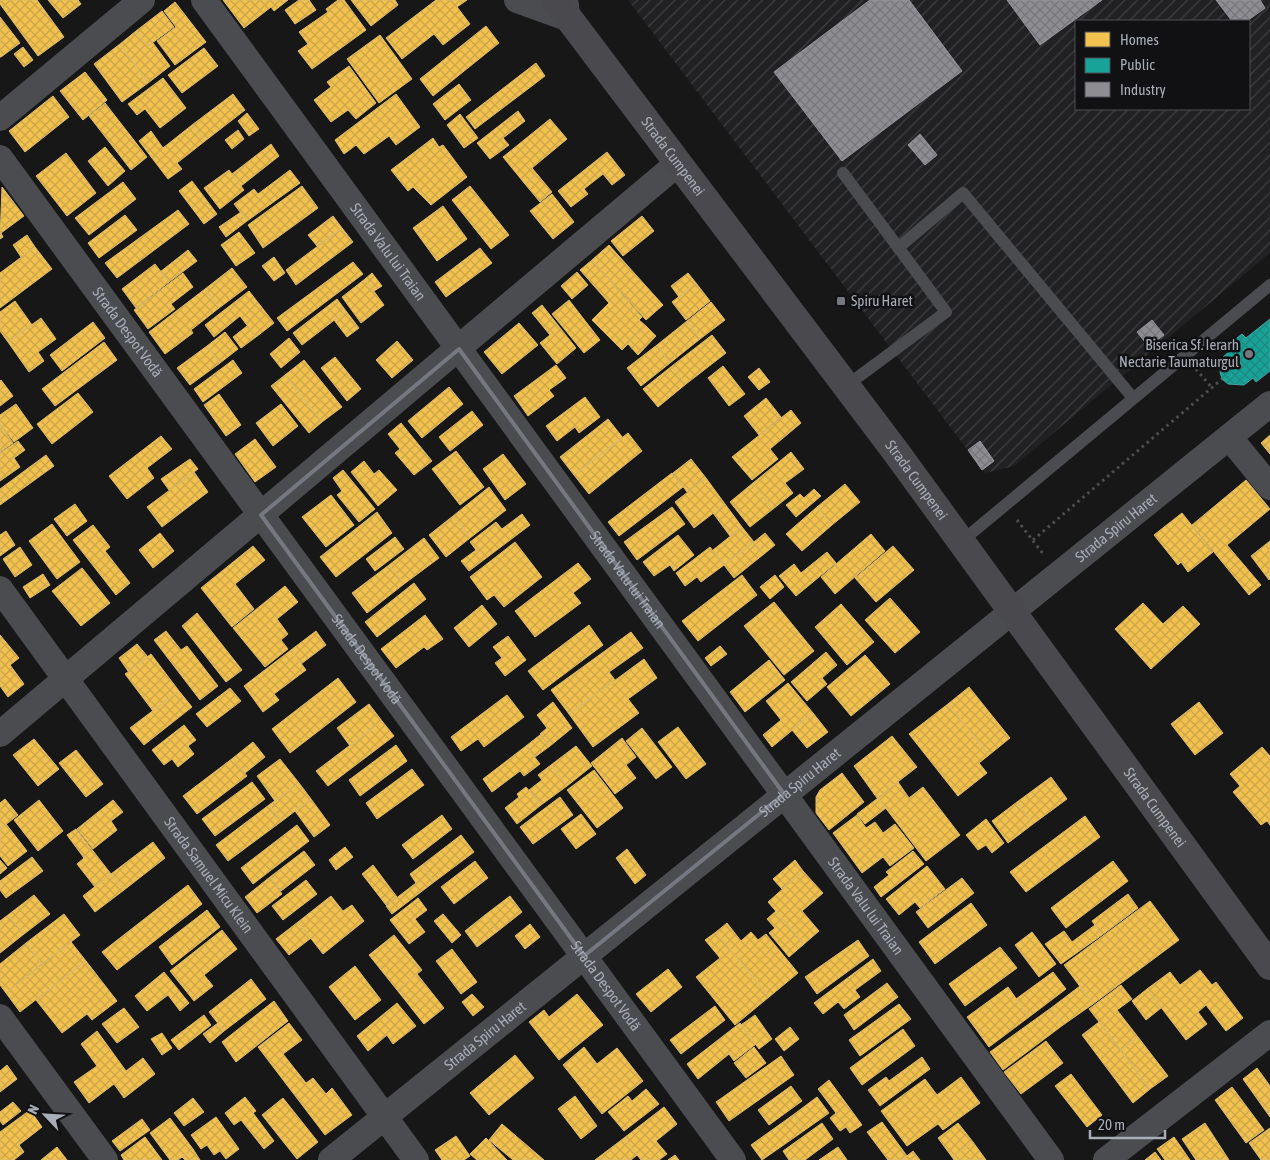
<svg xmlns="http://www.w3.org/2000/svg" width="1270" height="1160" font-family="'Asap Condensed',sans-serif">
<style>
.industrial{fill:url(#industrial-furrows);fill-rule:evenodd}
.homes{fill:url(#homes-cross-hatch);stroke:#dcbb6e}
.public{fill:url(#public-cross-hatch);stroke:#42a6a2}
.industry{fill:url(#industry-cross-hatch);stroke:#95979d}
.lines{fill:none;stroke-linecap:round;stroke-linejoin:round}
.path{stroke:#4d4e52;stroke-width:3;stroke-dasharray:2.5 4;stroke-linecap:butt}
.service{stroke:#4b4c50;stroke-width:12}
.minor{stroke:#4b4c50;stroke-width:26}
.secondary{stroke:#4a4a4e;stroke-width:28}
.marked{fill:none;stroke:#757880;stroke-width:4;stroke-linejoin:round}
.poi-dot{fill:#757880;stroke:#111113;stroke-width:2}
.labels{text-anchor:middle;stroke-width:5;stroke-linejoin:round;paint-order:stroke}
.street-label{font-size:15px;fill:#a8adb8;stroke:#111113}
.poi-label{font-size:15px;fill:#a8adb8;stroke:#111113;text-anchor:start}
</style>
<defs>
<pattern id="industrial-furrows" width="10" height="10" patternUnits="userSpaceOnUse" patternTransform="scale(1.25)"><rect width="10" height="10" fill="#212123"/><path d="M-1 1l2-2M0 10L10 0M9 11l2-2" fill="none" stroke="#3e3f41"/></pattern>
<pattern id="homes-cross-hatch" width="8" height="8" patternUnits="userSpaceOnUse" patternTransform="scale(1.25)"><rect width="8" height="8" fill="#f2c14e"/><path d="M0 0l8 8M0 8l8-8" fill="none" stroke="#cca549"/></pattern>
<pattern id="public-cross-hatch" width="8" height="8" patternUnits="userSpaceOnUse" patternTransform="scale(1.25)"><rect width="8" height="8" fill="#17a398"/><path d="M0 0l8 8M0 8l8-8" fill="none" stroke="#1e8780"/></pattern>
<pattern id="industry-cross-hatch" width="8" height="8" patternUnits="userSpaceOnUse" patternTransform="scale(1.25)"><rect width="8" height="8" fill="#8d8d92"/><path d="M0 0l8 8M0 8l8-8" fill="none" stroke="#76777b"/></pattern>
</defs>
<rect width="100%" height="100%" fill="#171717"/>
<path class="industrial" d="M628,0h642v253l-256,213 -29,7zM1076,21h173v88h-173z"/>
<path class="homes" d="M0,0h37l27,37 -26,19 -38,-52z
M48,0h30l3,4 -18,14z
M223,0h65l-14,11 -3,-4 -27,21z
M299,0h10l7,10 -21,14 -10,-14z
M338,0h6l22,30 -54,39 -14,-18 10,-7 -9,-12 29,-20 -2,-3z
M351,0h44l3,5 -27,21z
M436,0h31l-10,7 13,17 -27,21 -9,-11 -32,25 -16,-21z
M175,2l31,40 -31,23 -18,-24 19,-14 -12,-16z
M162,11l12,16 -26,19 -12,-15z
M0,17l20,26 -19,14h-1z
M486,26l13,17 -66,53 -13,-17z
M136,31l12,15 5,-3 17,23 -22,17 -28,-39z
M380,35l32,44 -33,24 -32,-44z
M120,44l28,39 -26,19 -28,-38z
M23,47l10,13 -9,7 -10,-13z
M204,48l14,18 -36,27 -14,-18z
M536,63l9,13 -70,53 -9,-12z
M349,66l27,37 -20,16 -8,-9 -17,12 -17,-22 17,-13 -4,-5z
M85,72l22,28 -24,20 -23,-29z
M163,78l23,30 -26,20 -15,-19 -8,6 -9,-11z
M459,84l12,16 -26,20 -12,-16z
M233,94l12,16 -40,31 -13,-16z
M396,94l24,33 -24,18 -7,-9 -25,18 -8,-9 -12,9 -9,-14z
M53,96l16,21 -44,35 -16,-21z
M105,103l42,54 -16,13 -42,-54z
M518,111l7,10 -22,17 6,7 -19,14 -13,-16z
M247,113l12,16 -10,7 -11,-15z
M460,114l18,24 -14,10 -17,-23z
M550,119l17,20 -35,29 5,6 -12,10 -22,-27z
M192,125l13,16 -28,22 5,6 -14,10 -29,-38 12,-10 12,17z
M238,130l6,9 -12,10 -7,-9z
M433,138l6,9 4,-2 24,32 -36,28 -18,-18 -5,4 -17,-21z
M271,144l8,12 -38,30 -9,-12z
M105,147l20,24 -17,15 -20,-25z
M607,152l18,23 -13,10 -9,-11 -19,15 4,5 -17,13 -13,-16z
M66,153l30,40 -29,23 -31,-40z
M229,170l15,20 -24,19 -16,-21z
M290,170l10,13 -53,38 -13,-17 20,-15 4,5z
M537,174l15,18 -12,10 -15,-18z
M192,181l25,33 -13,10 -25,-33z
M123,182l13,17 -47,36 -14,-17z
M302,186l16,22 -55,40 -15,-23z
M470,186l39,49 -18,14 -39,-49z
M2,187l22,29 -23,17 2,4 -3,2z
M552,194l22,28 -21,17 -23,-28z
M443,206l24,33 -30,22 -24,-33z
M178,210l11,14 -72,54 -12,-15z
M241,212l6,9 -21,16 -7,-10z
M125,215l12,15 -38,28 -11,-15z
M333,216l9,12 -25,18 -9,-11z
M642,216l12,15 -31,25 -12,-15z
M342,228l11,14 -57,43 -10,-15z
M239,232l16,21 -19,13 -15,-21z
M27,235l8,12 -14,10 -8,-12z
M609,245l54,60 -17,15 -54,-60z
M35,247l17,22 -52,39v-35z
M480,248l12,15 -46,34 -11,-15z
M188,250l9,11 -28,21 -9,-10z
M274,257l11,16 -11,8 -12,-15z
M592,260l50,57 -3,3 7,6 -24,24 -30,-30 17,-17 -29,-33z
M353,262l10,12 -76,57 -10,-13z
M155,264l14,18 -33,26 -14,-19z
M232,268l15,19 -28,21 -14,-19z
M577,272l11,13 -16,14 -11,-13z
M183,273l10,14 -22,17 4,5 -27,20 -14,-19z
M372,273l10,13 -8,5 -9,-12z
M688,273l8,10 -17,14 -8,-11z
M365,279l19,26 -23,18 -19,-26z
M696,283l14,18 -24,19 -14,-18z
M205,289l14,19 -28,22 2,3 -28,21 -16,-22z
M249,291l25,32 -18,14 -16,-21 -26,21 -9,-12z
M337,299l9,12 -44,34 -9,-12z
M569,300l31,40 -16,13 -32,-39z
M15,301l17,24 -24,17 -8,-11v-19z
M711,302l14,18 -25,19 -13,-18z
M542,305l34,43 -19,16 -17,-21 10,-8 -18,-22z
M346,311l13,17 -12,9 -13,-17z
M41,318l15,21 -18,13 6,9 -15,11 -21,-30z
M687,321l13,18 -30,24 -13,-18z
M93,322l12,16 -43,33 -12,-16z
M519,323l19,22 -36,29 -18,-22z
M247,326l9,11 -15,11 -8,-11z
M646,326l10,10 -18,19 -10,-11z
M225,332l13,17 -18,14 -13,-17z
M712,335l14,18 -40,31 -14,-18z
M289,338l11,14 -19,16 -11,-14z
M397,341l16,19 -21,18 -16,-18z
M104,342l13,18 -62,46 -13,-17z
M657,345l13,18 -29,23 -14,-18z
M207,346l13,17 -30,22 -13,-17z
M335,357l26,32 -14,12 -26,-33z
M233,360l9,13 -39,29 -9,-13z
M304,360l38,47 -20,15 -37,-47z
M556,365l10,13 -17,12 5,6 -26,20 -14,-20z
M672,366l14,18 -28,23 -15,-18z
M723,366l22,28 -16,12 -21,-28z
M759,368l11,14 -11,8 -11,-13z
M285,375l37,47 -13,11 -38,-47z
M1,380l12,16 -13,10v-25z
M449,387l14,17 -41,34 -14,-17z
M78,393l15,19 -41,32 -15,-20z
M219,394l22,31 -15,11 -22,-31z
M585,397l15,20 -21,16 -4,-6 -18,14 -11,-15z
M766,398l15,19 -22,18 -15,-19z
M16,404l17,24 -19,14 -14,-18v-9z
M281,404l17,22 -25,20 -17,-23z
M791,410l10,13 -31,26 8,10 -26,21 -20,-23z
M472,411l11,14 -33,26 -11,-14z
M608,419l15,19 -49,37 -14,-18z
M401,423l31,38 -18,14 -19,-22 5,-4 -12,-15z
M0,424l13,19 -13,9z
M628,433l14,18 -53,43 -15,-19z
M1270,435v19l-9,-11z
M161,436l11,13 -25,19 7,10 -27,21 -18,-23z
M255,439l21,28 -21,15 -20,-28z
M18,441l7,9 -11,8 6,9 -20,14v-28z
M456,451l28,36 -24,18 -28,-36z
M791,452l13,17 -19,14 8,10 -20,16 -20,-26z
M503,454l23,30 -21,16 -22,-31z
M46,455l8,11 -54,39v-16z
M190,459l8,10 -29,21 -8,-11z
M691,459l15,19 -19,14 -14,-19z
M364,461l10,13 5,-4 18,20 -19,16 -27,-34z
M343,470l32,39 -16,13 -22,-27 5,-4 -9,-13z
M194,472l14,20 -46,35 -15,-20z
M672,473l11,14 -64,49 -11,-14z
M706,478l19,26 -31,24 -19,-26z
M1246,480l24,29 -43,36 34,40 -12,10 -57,-70z
M753,483l20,26 -23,18 -20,-25z
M845,484l15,18 -28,23 -15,-18z
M489,487l17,23 -36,28 -17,-22z
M814,489l7,7 -25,21 -10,-12 14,-11 4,4z
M331,495l23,30 -28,22 -24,-30z
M75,504l12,17 -20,15 -13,-17z
M725,504l17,23 -12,9 -17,-23z
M672,507l13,17 -48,36 -13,-18z
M817,507l15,18 -30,26 -16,-17z
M377,512l15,21 -56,44 -16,-20z
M1182,513l31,39 -25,20 -7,-10 -3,3 -24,-30z
M522,514l8,11 -61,46 -8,-10 15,-11 -6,-8 26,-20 6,7z
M453,516l17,22 -24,19 -17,-22z
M52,524l28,38 -23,17 -28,-38z
M93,525l17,22 -5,4 25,32 -14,12 -43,-55z
M742,527l12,15 -30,23 -11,-15z
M6,531l9,14 -15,11v-21z
M160,533l14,18 -21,17 -14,-18z
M765,533l10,12 -11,9 -10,-12z
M871,534l14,17 -50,43 -14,-17z
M678,535l16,20 -20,16 -4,-6 -16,11 -11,-14z
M395,537l9,12 -29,22 -9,-12z
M424,538l15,20 -35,26 -15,-19z
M1270,541v38l-1,1 -18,-24z
M515,542l27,35 -38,30 -10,-12 -7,5 -17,-23z
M754,542l10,12 -30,24 -10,-13z
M253,546l12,14 -30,24 19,25 -22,18 -31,-39z
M893,546l21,24 -38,32 -21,-24z
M20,547l12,18 -17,12 -12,-18z
M710,547l14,18 -23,17 -4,-5 -12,9 -9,-13z
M827,552l9,11 -40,33 -17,-20 15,-12 7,9z
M578,563l13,16 -18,14 8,10 -46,34 -20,-26z
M389,565l15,19 -37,29 -15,-20z
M82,568l28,35 -29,23 -29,-35z
M43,574l7,11 -20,13 -7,-11z
M742,575l15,20 -59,46 -16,-20z
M775,575l9,12 -14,12 -10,-12z
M414,583l12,16 -49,38 -12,-15z
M285,586l13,16 -21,17 11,15 -7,6 7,9 -23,18 -32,-39z
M890,598l30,34 -25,21 -30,-33z
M774,602l40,49 -30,24 -40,-49z
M1143,603l20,21 20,-18 17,18 -49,45 -36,-40z
M841,604l33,38 -27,23 -32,-38z
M482,605l15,19 -28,23 -15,-19z
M197,613l45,57 -16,12 -44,-56z
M425,615l18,24 -16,11 -3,-3 -28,21 -15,-19z
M589,625l14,20 -60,45 -15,-19z
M166,631l15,19 6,-4 31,40 -18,14 -46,-60z
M316,631l10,14 -25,19 -10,-14z
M631,632l12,16 -34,24 6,8 -46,34 -18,-24z
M0,635l19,23 -9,7 14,19 -16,13 -8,-11z
M508,636l18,24 -21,16 -10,-13 7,-5 -9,-11z
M137,644l11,13 -20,14 -9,-13z
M720,646l7,8 -16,12 -6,-8z
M291,650l15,20 -32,24 5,6 -16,12 -19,-26z
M826,652l11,13 -15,13 5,6 -20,17 -16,-19z
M151,654l28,37 -26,20 -28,-37z
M865,655l25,29 -39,32 -24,-29z
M644,659l13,19 -29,21 11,14 -46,34 -24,-33z
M769,660l16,20 -40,32 -15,-20z
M338,678l18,24 -66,51 -18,-24z
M788,683l25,30 -41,34 -9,-12 18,-15 -15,-19z
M969,687l41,51 -21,17 -41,-51z
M230,688l11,13 -34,26 -11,-13z
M179,691l13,16 -48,38 -14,-17z
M507,695l17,22 -40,30 -6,-8 -17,12 -10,-14z
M553,702l19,26 -22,18 -10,-12 7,-6 -10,-13z
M1199,702l24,31 -28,22 -24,-31z
M369,704l13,17 -32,25 -13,-18z
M948,704l41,51 -10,8 8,10 -29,23 -49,-62z
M813,713l15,19 -21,16 -15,-18z
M382,721l12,15 -66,50 -12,-15z
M184,725l12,15 -8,6 6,8 -16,13 -6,-8 -8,6 -12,-15z
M678,727l28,37 -20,15 -28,-37z
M642,728l30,39 -16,12 -30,-38z
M540,735l10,11 -15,11 -9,-11z
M892,736l25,31 -40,31 -23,-32z
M622,738l14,19 -10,8 10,13 -21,16 -24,-31z
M34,739l25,30 -21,17 -25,-31z
M253,742l12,15 -20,16 -12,-15z
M396,745l11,16 -47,35 -11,-16z
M526,746l14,18 -16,12 -4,-5 -28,21 -9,-13z
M576,746l16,20 -25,20 -16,-21z
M1262,747l8,9v69l-3,-4 -6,4 -28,-33 7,-6 -10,-12z
M76,750l27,34 -17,13 -27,-34z
M233,758l14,18 -50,38 -14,-18z
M280,759l19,24 -24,18 -18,-25z
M551,765l16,21 -26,19 -12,-15 13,-10 -4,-5z
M412,769l12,16 -47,34 -11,-16z
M594,770l29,38 -26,20 -30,-38z
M842,773l22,29 -35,28 -13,-17v-16l4,-7z
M1051,777l16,22 -34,25 -16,-22z
M252,782l13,17 -50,37 -13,-17z
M898,782l11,16 14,-11 37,48 -34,26 -48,-63z
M299,783l12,16 -29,22 -13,-16z
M526,787l15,18 -24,19 -12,-16 14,-11 -2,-3z
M560,797l13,18 -40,29 -13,-17z
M878,798l8,10 -21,16 -8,-10z
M5,799l13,16 -18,14v-26z
M311,799l19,26 -16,12 -19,-26z
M39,800l24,31 -25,20 -24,-31z
M113,800l10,12 -12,9 6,9 -24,19 -16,-20z
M1017,802l16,22 -25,19 -16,-22z
M269,805l13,16 -54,40 -12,-16z
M581,814l15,20 -20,15 -15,-20z
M442,815l10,14 -39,30 -11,-14z
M857,815l9,13 9,-6 8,11 12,-9 19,24 -24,18 -7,-9 -21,16 -29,-40z
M1085,816l15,21 -74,55 -16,-20z
M986,819l18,24 -12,10 -6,-8 -8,5 -12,-15z
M6,824l21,27 -19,15 -8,-10v-27z
M297,825l12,16 -56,43 -12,-16z
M76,829l35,45 -16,13 -18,-23 7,-6 -17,-23z
M461,835l13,17 -40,30 -12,-17z
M153,842l12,16 -41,32 -13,-16z
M345,847l8,10 -17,13 -7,-10z
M627,849l19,26 -11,9 -19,-26z
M304,851l11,14 -34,26 -11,-14z
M913,851l11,13 -43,33 -7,-10 15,-12 -3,-3z
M32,857l11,14 -37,27 -6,-8v-9z
M0,860l7,8 -7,6z
M795,860l8,11 -21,18 -9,-10z
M475,861l13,17 -34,26 -13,-17z
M1113,861l15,20 -62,47 -15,-20z
M373,865l24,32 -11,8 -24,-31z
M422,865l12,17 -42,32 -6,-8 30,-23 -6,-9z
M927,866l18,23 -25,19 -5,-6 -16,13 -13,-16z
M803,871l20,22 -21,18 17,20 -15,13 -36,-42z
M111,874l13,16 -29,22 -12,-16z
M270,877l12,17 -25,19 -12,-16z
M962,878l12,15 -46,35 -12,-16z
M306,880l11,14 -34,26 -11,-14z
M188,885l14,19 -85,66 -15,-18z
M1128,894l10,14 -36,27 -10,-14z
M34,895l16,19 -26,20 -16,-19z
M331,896l12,15 9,-6 12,16 -41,33 -25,-32z
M510,896l12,16 -24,19 -13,-16z
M418,898l9,12 -12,9 10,13 -16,12 -19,-24z
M1150,901l29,39 -86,64 -29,-39z
M971,903l16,22 -52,39 -16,-22z
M207,910l13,17 -48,38 -13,-18z
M776,911l28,33 -15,13 -20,-24 6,-5 -8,-9z
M64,914l16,21 -38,29 -16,-21z
M443,914l18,21 -9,8 -18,-22z
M8,915l16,19 -24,19v-32z
M485,915l13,16 -21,16 -12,-16z
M298,922l13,16 -22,17 -13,-16z
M727,923l14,18 10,-9 7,8 8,-6 32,39 -29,24 -53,-65z
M530,924l10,13 -15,12 -10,-13z
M1095,925l7,10 -41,29 -16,-20 19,-13 8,11z
M222,930l15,19 -33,26 9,11 -19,15 -24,-30z
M716,932l53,65 -34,28 -39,-48 24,-19 -15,-18z
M1032,932l24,32 -17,13 -24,-32z
M394,935l28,35 -25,20 -28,-35z
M858,940l11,16 -52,38 -12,-17z
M71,942l15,19 -66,51 -14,-19z
M26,943l16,21 -36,29 -6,-8v-21z
M1000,947l17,21 -52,38 -16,-22z
M452,949l25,33 -16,12 -25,-33z
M873,959l8,12 -26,19 5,7 -16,12 -6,-7 -15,12 -9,-11z
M86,961l31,40 -25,19 -5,-6 -25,19 -26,-33z
M355,966l26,34 -26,20 -26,-33z
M668,969l14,18 -31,25 -15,-18z
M1200,970l12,15 4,-3 27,36 -17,13 -20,-26 -8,7 9,12 -21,16 -39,-51 23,-17 10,13z
M164,972l25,31 -9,8 -12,-16 -21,16 -12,-15z
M1053,972l13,17 -37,28 -13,-18z
M417,974l27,34 -20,16 -27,-34z
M251,979l15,20 -42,32 -15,-19z
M887,983l11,14 -44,33 -10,-15z
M1121,985l11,14 -15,11 21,27 -17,13 -32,-41z
M1080,986l13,18 -30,21 -12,-17z
M1008,987l21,30 -40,30 -22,-30z
M1147,989l14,19 -15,12 -14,-19z
M472,994l12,13 -11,9 -11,-14z
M577,994l26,31 -44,35 -30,-38 15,-12 5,7z
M274,1001l14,20 -52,41 -14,-20z
M397,1003l19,23 -23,18 -6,-9 -19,16 -11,-15z
M899,1004l12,15 -51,37 -11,-16z
M715,1006l10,14 -44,34 -11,-14z
M124,1008l15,19 -22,16 -15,-19z
M1051,1008l12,17 -60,45 -13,-18z
M204,1015l7,10 -32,25 -8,-10z
M755,1015l17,24 -13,10 -18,-24z
M1099,1022l51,67 -17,14 -51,-68z
M218,1023l6,8 -14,12 -7,-9z
M289,1023l13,17 -19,14 23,29 7,-5 13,16 6,-6 20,27 -27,20 -67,-88z
M740,1023l16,21 -22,17 -5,-7 -31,25 -11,-15z
M790,1027l9,12 -15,12 -9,-12z
M903,1029l12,17 -53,39 -12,-17z
M97,1031l29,40 17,-13 12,16 -31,24 -10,-14 -25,19 -15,-21 23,-16 -16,-22z
M162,1033l10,15 -10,7 -11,-16z
M1138,1037l30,39 -18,13 -29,-39z
M1046,1041l17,22 -42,31 -17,-22z
M584,1047l13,17 20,-16 26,33 -41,33 -39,-49z
M754,1047l12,16 -20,15 -12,-15z
M515,1055l19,23 -45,37 -19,-22z
M781,1056l13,19 -65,46 -13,-19z
M922,1057l8,12 -50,37 -12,-16 18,-13 3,4z
M7,1065l10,14 -17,13v-21z
M1257,1068l13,18v31l-27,-38z
M1071,1074l31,41 -15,12 -32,-41z
M961,1077l19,26 -37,27 -5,-6 -31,22 -26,-35 44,-32 12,16z
M829,1080l33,45 -12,8 -4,-6 -6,4 -10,-13 6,-5 -18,-24z
M791,1086l11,15 -33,24 -11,-15z
M1232,1087l32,43 -18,13 -31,-43z
M646,1089l13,15 -35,27 -16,-19 20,-16 4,5z
M575,1096l22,30 -16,13 -23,-30z
M245,1097l11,14 -3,2 21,28 -10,8 -23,-29 -7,5 -9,-12z
M817,1097l12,16 -24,17 -12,-15z
M193,1098l11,14 -20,14 -10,-13z
M283,1098l35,44 -21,17 -35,-44z
M13,1102l8,9 -18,14 -3,-4v-9z
M664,1107l13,17 -21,17 11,13 -8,6h-18l-17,-22z
M30,1110l12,17 -23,18 5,7 -10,8h-14v-28z
M793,1115l12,15 -43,30 -11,-15z
M216,1117l23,32 -13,10 -6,-8 -6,4 -7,-10 -6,4 -10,-14z
M170,1118l23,31 -15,11h-8l-20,-27z
M142,1119l8,11 -30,21 -8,-10z
M882,1122l25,34 -6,4h-13l-21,-28z
M822,1123l11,16 -28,21h-16l-6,-9z
M958,1123l15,19 -21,15 -14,-19z
M1205,1123l24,37h-33l-14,-21z
M502,1124l42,36h-31l-24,-20z
M1270,1128v32h-9l-12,-17z
M456,1136l14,20 -6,4h-22l-7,-10z
M145,1137l17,23h-38l-3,-5z
M1174,1137l16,23h-25l-8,-11z
M486,1138l21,22h-30l-7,-6z
M624,1138l13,17 -6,5h-36z
M973,1142l13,18h-32l-2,-3z
M57,1147l10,13h-26z
M838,1147l9,13h-28z
M193,1149l7,11h-15l-3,-3z
M913,1151l7,9h-19l6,-4z
M1155,1152l6,8h-16z
M675,1155l4,5h-11z"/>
<path class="public" d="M1270,319v52l-14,11 -3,-4 -9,7 -16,-1 -6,-5 -2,-7 3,-15 8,-7 -4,-4 15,-12 4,4z"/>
<path class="industry" d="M870,0h39l53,71 -120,90 -68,-89z
M1007,0h95l-62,45z
M1216,0h44l5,8 -18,13h-15z
M920,134l17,21 -12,10 -17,-20z
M1152,320l12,15 -15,12 -12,-15z
M980,441l14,20 -12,9 -14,-20z"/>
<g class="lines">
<path class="path" d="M1196,369l16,19
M1017,520l27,35
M1033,540l189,-161"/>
<path class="service" d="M843,173l103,139 -100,74
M898,248l65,-55 170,205
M962,541l308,-256"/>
<g class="minor">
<path id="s1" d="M204,0l847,1160"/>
<path d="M517,0l50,18 -1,-13"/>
<path d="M0,118l142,-118"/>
<path id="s2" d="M0,158l733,1002"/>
<path d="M1229,437l41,50"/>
<path id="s3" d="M0,589l416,571"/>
<path d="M0,734l677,-570"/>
<path d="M0,1017l105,143"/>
<path id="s4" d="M331,1160l939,-756"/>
<path d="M1106,1160l164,-127"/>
</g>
<path class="secondary" id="s5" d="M555,0l341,452 374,514"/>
</g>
<path class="marked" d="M459,349l325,445 -200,162 -323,-441z"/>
<g class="poi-dot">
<rect x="836" y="296" width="10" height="10" rx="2.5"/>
<circle cx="1249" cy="354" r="5"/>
</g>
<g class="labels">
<g class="street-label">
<text dy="5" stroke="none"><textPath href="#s5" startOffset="196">Strada Cumpenei</textPath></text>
<text dy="5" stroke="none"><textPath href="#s1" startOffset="312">Strada Valu lui Traian</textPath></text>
<text dy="5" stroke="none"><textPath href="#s2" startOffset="216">Strada Despot Vodă</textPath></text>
<text dy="5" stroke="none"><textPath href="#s5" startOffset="601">Strada Cumpenei</textPath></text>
<text dy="5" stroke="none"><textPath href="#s4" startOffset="1008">Strada Spiru Haret</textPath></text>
<text dy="5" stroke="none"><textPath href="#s1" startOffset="718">Strada Valu lui Traian</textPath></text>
<text dy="5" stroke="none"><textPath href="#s2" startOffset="621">Strada Despot Vodă</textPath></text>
<text dy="5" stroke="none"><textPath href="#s4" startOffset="602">Strada Spiru Haret</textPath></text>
<text dy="5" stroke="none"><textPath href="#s5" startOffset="1006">Strada Cumpenei</textPath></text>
<text dy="5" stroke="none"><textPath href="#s3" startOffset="354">Strada Samuel Micu Klein</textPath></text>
<text dy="5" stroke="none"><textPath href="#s1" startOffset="1122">Strada Valu lui Traian</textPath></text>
<text dy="5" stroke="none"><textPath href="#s2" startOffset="1026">Strada Despot Vodă</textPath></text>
<text dy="5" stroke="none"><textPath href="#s4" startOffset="198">Strada Spiru Haret</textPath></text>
</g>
<g class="poi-label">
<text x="851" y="306">Spiru Haret</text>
<text x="1239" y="350" text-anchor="end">Biserica Sf. Ierarh<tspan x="1239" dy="17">Nectarie Taumaturgul</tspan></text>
</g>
</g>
<rect x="1075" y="20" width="175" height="90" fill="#111113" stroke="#4d4f55"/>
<rect x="1085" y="32" width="25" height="15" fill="#f2c14e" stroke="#4d4f55"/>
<text x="1120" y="45" font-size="15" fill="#a8adb8">Homes</text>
<rect x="1085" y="58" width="25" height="15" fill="#17a398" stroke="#4d4f55"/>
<text x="1120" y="70" font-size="15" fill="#a8adb8">Public</text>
<rect x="1085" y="82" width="25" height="15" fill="#8d8d92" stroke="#4d4f55"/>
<text x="1120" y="95" font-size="15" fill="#a8adb8">Industry</text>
<g transform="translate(45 1115) rotate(295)" stroke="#111113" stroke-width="4" paint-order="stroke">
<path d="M0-4L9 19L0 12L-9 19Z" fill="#a8adb8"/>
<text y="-8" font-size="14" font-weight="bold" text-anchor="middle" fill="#a8adb8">N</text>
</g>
<path d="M1090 1130v8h75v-8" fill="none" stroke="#a8adb8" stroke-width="2.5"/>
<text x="1098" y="1130" font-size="15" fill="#a8adb8" stroke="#111113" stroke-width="4" paint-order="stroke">20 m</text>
</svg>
